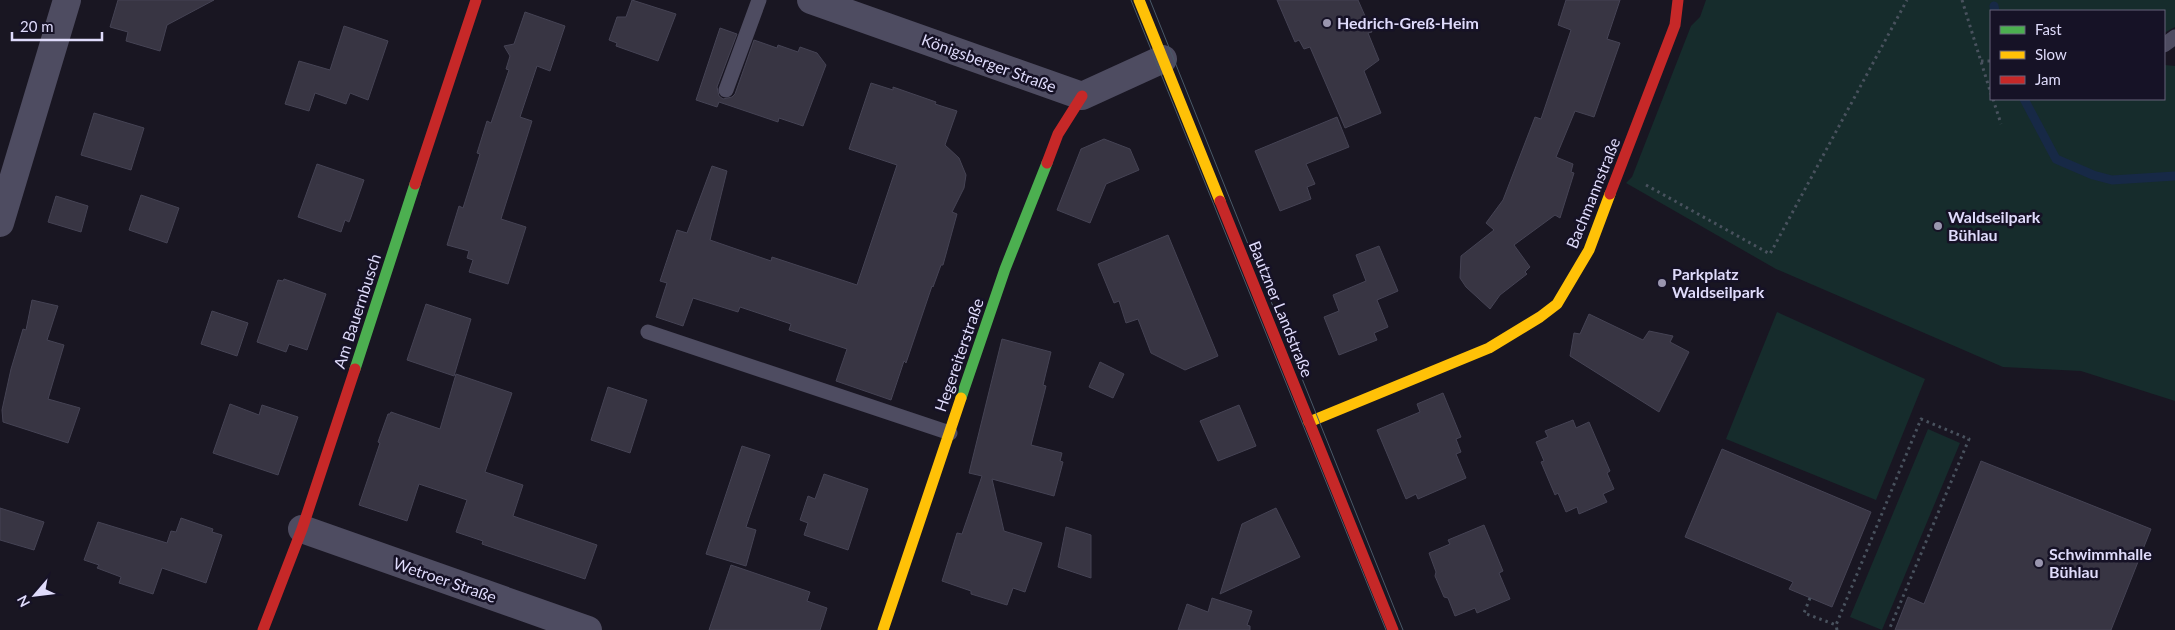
<svg xmlns="http://www.w3.org/2000/svg" width="2175" height="630" font-family="Lato,sans-serif">
<style>
.green{fill:#162c2c}
.lines{fill:none;stroke-linecap:round;stroke-linejoin:round}
.stream{stroke:#172946;stroke-width:9}
.building{fill:#383543;stroke:#454354}
.path{stroke:#49525e;stroke-width:3;stroke-dasharray:2.5 4;stroke-linecap:butt}
.lane{stroke:#4e4c61;stroke-width:15}
.street{stroke:#4e4c61;stroke-width:28}
.fast{stroke:#4caf50;stroke-width:11}
.slow{stroke:#ffc107;stroke-width:11}
.jam{stroke:#c62828;stroke-width:11}
.tram{stroke:#485968;stroke-width:1}
.poi-dot{fill:#9a96af;stroke:#161226;stroke-width:2}
.labels{text-anchor:middle;stroke-width:5;stroke-linejoin:round;paint-order:stroke}
.poi-label{font-size:16px;font-weight:bold;fill:#dfdbfb;stroke:#161226;text-anchor:start}
.street-label{font-size:16px;fill:#dfdbfb;stroke:#161226}
</style>
<rect width="100%" height="100%" fill="#191622"/>
<path class="green" d="M1706,0h469v27l-11,6v-22h-173v88h173v-34l11,1v335l-94,-30 -78,-4 -227,-98 -150,-86 6,-6 59,-151 9,-9z
M1777,312l148,67 -49,121 -150,-61z
M1928,429l32,14 -78,187 -32,-13z"/>
<g class="lines">
<path class="stream" d="M1994,6l1,5
M2024,99l32,60 37,16 19,5 63,-4"/>
</g>
<path class="building" d="M118,0h96l-47,25 -7,26 -34,-10 2,-9 -18,-5z
M632,0l44,14 -18,47 -42,-15 1,-3 -8,-3 8,-23h9z
M1277,0h81l14,32 -4,1 11,27 -15,11 17,42 -36,15 -35,-81 -6,2 -5,-9 -4,2z
M1566,0h54l-13,39 13,4 -26,74 -19,-6 -19,46 17,7 -2,8 3,1 -14,45 -5,-3 -41,30 16,22 -5,5 2,2 -27,21 -10,14 -24,-22 -6,-9 1,-22 33,-26 -8,-7 17,-23 32,-83 6,2 30,-89 -13,-5z
M525,12l40,14 -15,45 -13,-5 -17,51 12,4 -31,98 25,8 -18,57 -39,-12 4,-12 -6,-2 2,-7 -22,-6 12,-39 4,2 17,-54 -3,-1 10,-32 4,2 18,-53 -3,-1 4,-13 -6,-10 10,-2z
M344,26l44,15 -20,59 -18,-7 -4,11 -31,-11 -6,18 -24,-7 14,-43 31,9z
M720,28l17,6 -20,53 2,9 4,3 9,-2 3,-3 19,-54 23,8 1,-3 20,7 2,-5 17,6 9,12 -23,61 -24,-8 -1,4 -59,-20 -2,5 -21,-7z
M871,83l22,7v-3l43,15 -1,2 22,7 -12,34 14,13 7,17 -2,13 -12,24 5,2 -14,51h-2l-8,22 -1,-1 -26,77 -2,-2 -13,39 -55,-19 11,-32 -58,-19 2,-6 -51,-17 -2,5 -45,-14 -10,28 -27,-9 11,-34 -7,-2 17,-51 10,3 25,-67 15,5 -17,69 61,21 1,-4 85,28 40,-120 -48,-16z
M94,113l50,15 -13,42 -50,-15z
M1337,117l12,30 -43,17 9,20 -8,3 4,12 -31,12 -25,-60z
M1104,139l26,10 9,21 -33,14 -16,39 -33,-13 24,-61z
M317,164l47,16 -13,37 -2,5 -4,-2 -4,12 -43,-15z
M141,195l38,13 -12,35 -38,-13z
M56,196l32,10 -7,26 -33,-10z
M1168,235l50,121 -33,14 -34,-17 -13,-34 -12,4 -7,-22 -5,2 -16,-39z
M1379,246l19,45 -21,9 11,27 -14,6 3,7 -38,15 -15,-38 15,-6 -6,-16 33,-14 -10,-26z
M284,279l42,15 -19,56 -18,-6 -3,8 -29,-10 21,-62 5,1z
M32,300l26,6 -11,34 17,5 -16,54 32,9 -12,35 -65,-21 -1,-12 9,-41 12,-40 3,1z
M426,304l45,15 -17,57 -47,-16z
M212,311l36,12 -11,33 -36,-12z
M1589,314l54,26 6,-9 24,5 -3,6 19,10 -30,60 -89,-56 4,-23 6,1z
M1002,339l49,13 -8,33 3,1 -15,59 31,8 -2,8 3,1 -9,34 -62,-17 12,52 38,12 -17,49 -12,-4 -6,17 -36,-11v-3l-29,-10 15,-48 5,1 20,-58 -13,-3z
M1100,362l24,12 -11,24 -24,-11z
M456,374l56,19 -27,79 38,13 -10,31 84,29 -12,34 -103,-35 1,-3 -27,-9 11,-32 -48,-16 -12,37 -48,-16 21,-62 -2,-1 10,-28h2l1,-2 49,17z
M608,387l39,13 -17,53 -39,-13z
M1443,393l18,44 -5,2 5,13 -5,2 10,24 -48,21 -2,-5 -10,5 -29,-69 43,-18 -3,-8z
M230,404l29,11 3,-10 36,12 -20,58 -65,-22z
M1239,405l17,41 -38,15 -18,-40z
M1573,420l3,8 13,-6 21,49 -3,2 7,16 -11,5 4,8 -28,12 -2,-7 -11,5 -8,-19 -3,2 -14,-33 3,-1 -8,-19 12,-5 -3,-6z
M742,446l28,9 -24,72 10,3 -10,36 -40,-12z
M1722,449l149,63 -39,95 -43,-18 4,-7 -108,-45z
M1981,461l170,68 -40,101h-216l13,-33 16,7z
M824,474l44,15 -20,61 -44,-15 4,-12 -8,-3 8,-24 7,3z
M0,508l44,14 -10,28 -34,-10z
M1276,508l24,49 -80,37 22,-70z
M181,518l32,11 -1,3 10,3 -16,48 -44,-15 -9,26 -34,-11 2,-6 -24,-9 2,-3 -15,-5 14,-38 69,21 4,-12 5,1z
M1484,525l19,46 -4,2 11,26 -33,14 -2,-5 -20,8 -7,-18 -4,-1 -9,-21 1,-4 -7,-19 21,-9 -2,-4z
M1066,527l25,8v43l-33,-11z
M731,565l79,27 -3,9 20,7 -7,22h-111z
M1212,598l40,13 -5,14 3,1v4h-72l9,-26 21,8z"/>
<g class="lines">
<path class="path" d="M1962,0l29,94
M1981,61h10
M1993,99l8,25
M1646,185l124,69 137,-254
M1810,598l-6,15 32,12
M1837,630l-1,-5 85,-206 48,20 -80,191"/>
<path class="lane" d="M2164,45l11,-8
M726,90l33,-90
M648,332l302,101"/>
<path class="street" d="M811,0l271,96 81,-37
M0,223l67,-223
M302,529l286,101"/>
<path class="fast" d="M355,369l60,-185
M961,398l44,-129 42,-106"/>
<path class="slow" d="M1139,0l81,201
M1309,422l180,-74 51,-31 17,-13 32,-54 21,-56
M883,630l78,-232"/>
<path class="jam" d="M1047,163l11,-29 24,-38
M415,184l61,-184
M1610,194l65,-169 3,-25
M1220,201l173,429
M263,630l39,-101 53,-160"/>
<path class="tram" d="M1131,0l255,630
M1150,0l253,630"/>
</g>
<g class="poi-dot">
<circle cx="1327" cy="23" r="5"/>
<circle cx="1938" cy="226" r="5"/>
<circle cx="1662" cy="283" r="5"/>
<circle cx="2039" cy="563" r="5"/>
</g>
<g class="labels">
<g class="poi-label">
<text x="1337" y="29">Hedrich-Greß-Heim</text>
<text x="1948" y="223">Waldseilpark<tspan x="1948" dy="18">Bühlau</tspan></text>
<text x="1672" y="280">Parkplatz<tspan x="1672" dy="18">Waldseilpark</tspan></text>
<text x="2049" y="560">Schwimmhalle<tspan x="2049" dy="18">Bühlau</tspan></text>
</g>
<g class="street-label">
<text transform="translate(989 63) rotate(20)" y="6">Königsberger Straße</text>
<text transform="translate(1593 193) rotate(-68)" y="6">Bachmannstraße</text>
<text transform="translate(1281 309) rotate(68)" y="6">Bautzner Landstraße</text>
<text transform="translate(357 311) rotate(-72)" y="6">Am Bauernbusch</text>
<text transform="translate(959 355) rotate(-71)" y="6">Hegereiterstraße</text>
<text transform="translate(445 580) rotate(19)" y="6">Wetroer Straße</text>
</g>
</g>
<rect x="1990" y="10" width="175" height="90" fill="#161226" stroke="#66627b"/>
<rect x="2000" y="26" width="25" height="8" fill="#4caf50" stroke="#66627b"/>
<text x="2035" y="35" font-size="15" fill="#dfdbfb">Fast</text>
<rect x="2000" y="51" width="25" height="8" fill="#ffc107" stroke="#66627b"/>
<text x="2035" y="60" font-size="15" fill="#dfdbfb">Slow</text>
<rect x="2000" y="76" width="25" height="8" fill="#c62828" stroke="#66627b"/>
<text x="2035" y="85" font-size="15" fill="#dfdbfb">Jam</text>
<g transform="translate(35 595) rotate(242)" stroke="#161226" stroke-width="4" paint-order="stroke">
<path d="M0-4L9 19L0 12L-9 19Z" fill="#dfdbfb"/>
<text y="-8" font-size="14" font-weight="bold" text-anchor="middle" fill="#dfdbfb">N</text>
</g>
<path d="M12 32v8h90v-8" fill="none" stroke="#dfdbfb" stroke-width="2.5"/>
<text x="20" y="32" font-size="15" fill="#dfdbfb" stroke="#161226" stroke-width="4" paint-order="stroke">20 m</text>
</svg>
